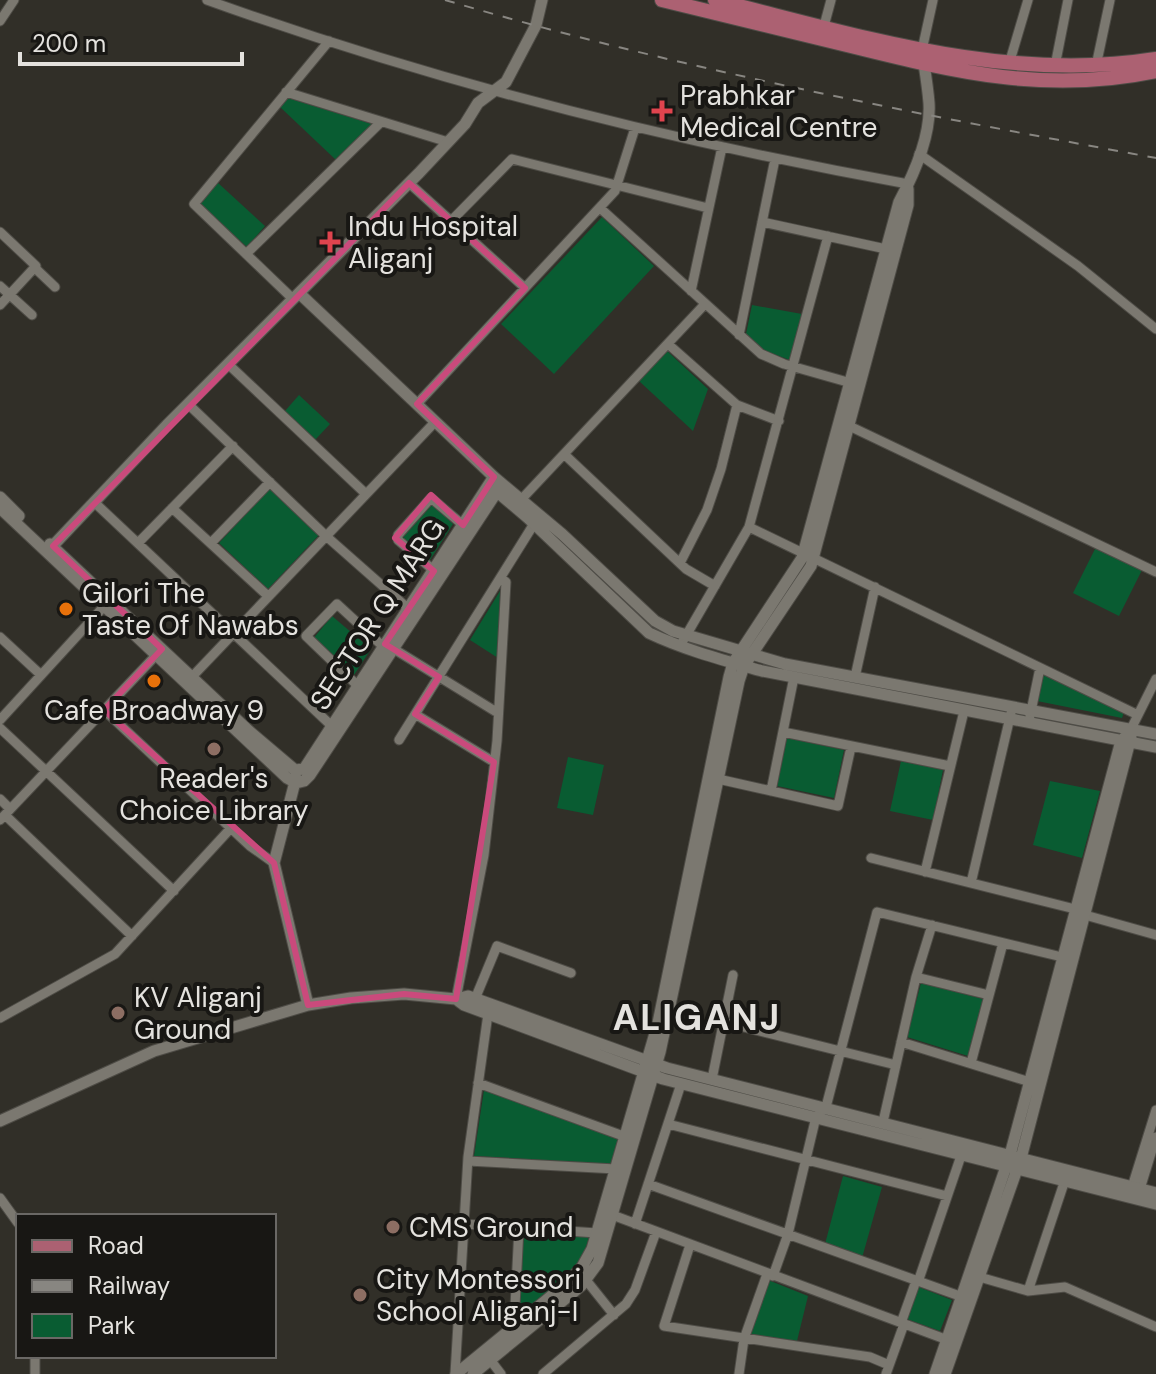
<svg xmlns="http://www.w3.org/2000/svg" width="1156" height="1374" font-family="'DM Sans',sans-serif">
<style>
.green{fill:#095c32}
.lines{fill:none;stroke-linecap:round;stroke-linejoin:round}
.minor-casing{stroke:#4e4c46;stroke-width:11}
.tertiary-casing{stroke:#4e4c46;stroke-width:13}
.primary-casing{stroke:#4e4c46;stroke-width:16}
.minor{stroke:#7b7870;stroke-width:9}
.tertiary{stroke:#7b7870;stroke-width:11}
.primary{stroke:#ac6172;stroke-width:14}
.rail{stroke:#888681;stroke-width:2;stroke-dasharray:10 10;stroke-linecap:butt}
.marked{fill:none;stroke:#ca4a7c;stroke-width:6;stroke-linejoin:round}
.health-dot{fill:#e0444e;stroke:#181714;stroke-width:3}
.food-dot{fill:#e8710a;stroke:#181714;stroke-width:3}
.education-dot{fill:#8d6e63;stroke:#181714;stroke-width:3}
.labels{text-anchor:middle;stroke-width:8;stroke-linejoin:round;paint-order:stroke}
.poi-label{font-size:28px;fill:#e4e2de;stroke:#181714;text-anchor:start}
.street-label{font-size:28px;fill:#e4e2de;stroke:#181714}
.district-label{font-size:36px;font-weight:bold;letter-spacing:2px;fill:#e4e2de;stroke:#181714}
</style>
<rect width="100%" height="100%" fill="#312f28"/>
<path class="green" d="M288,98l84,26 -36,36 -56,-53z
M217,182l48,44 -18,21 -49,-44z
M602,217l52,49 -100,108 -53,-50z
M752,305l50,9 -12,46 -25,-9 -19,-17z
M666,350l42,39 -15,42 -54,-50z
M299,395l31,29 -15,16 -30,-29z
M270,488l49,47 -51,54 -49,-46z
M433,504l20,20 -25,39 -27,-24z
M1096,547l46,23 -23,46 -46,-23z
M500,591l-2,67 -28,-18z
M332,616l39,33 -17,26 -42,-35z
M1042,673l82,39 -2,6 -85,-17z
M787,738l57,12 -10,48 -57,-12z
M568,757l36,8 -11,50 -36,-7z
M901,761l42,9 -10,50 -43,-9z
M1050,781l50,10 -18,67 -49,-13z
M921,983l62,16 -15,57 -61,-19z
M484,1090l136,50 -8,24 -138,-8z
M843,1176l39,11 -20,71 -37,-14z
M524,1233l65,4 -8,27 -64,53z
M768,1280l40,16 -11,45 -47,-7z
M916,1286l36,14 -12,31 -36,-13z"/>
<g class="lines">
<g class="minor-casing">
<path id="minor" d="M207,0c228,82 463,141 701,184
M0,21l14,-21
M824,26l7,-26
M922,50l11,-50
M1009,64l19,-64
M1055,66l13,-66
M1096,66l14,-66
M286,92l162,50
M919,154l159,112 78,63
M409,183l116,105
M600,208l161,146 23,10 67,19
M451,221l61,-62 196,49
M762,222l124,27
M0,232l36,34 -36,39
M246,254l135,-132
M35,268l20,19
M0,286l32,29
M691,291l31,-144
M293,299l-99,-95 135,-163
M739,335l36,-176
M668,344l69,61 42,16
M228,364l138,130
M188,404l138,132 85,75
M417,404l198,-213 20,-63
M843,423l313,149
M564,454l122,115 29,17
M94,502l242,228
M517,504l188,-200
M172,508l96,88
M749,527l389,188
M138,543l95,-97
M211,543l59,-61
M680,563l27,-53 14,-41 16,-64
M438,574l-40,-34v-5l33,-37 32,27
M0,637l41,38
M389,646l109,67
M680,646l69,-119 79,-291
M855,677l20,-90
M188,681l247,-259
M358,686l-52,-50 31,-32 51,47
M104,710l146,136 24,17
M415,714l79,48
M1030,716l10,-48
M0,720l108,-118
M0,728l174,163
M1131,729l25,-50
M783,732l167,34
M399,740l138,-221
M718,779l120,27 13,-59
M771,791l23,-114
M0,799l10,10
M5,815l127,121
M0,820l160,-169
M871,858l204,51 10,6 71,20
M925,872l39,-161
M971,883l40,-170
M916,977l73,18
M456,999l28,-144 13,-114 9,-159 -5,-4
M475,999l22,-53 74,27
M0,1018l115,-64 116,-126
M724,1022l172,43
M901,1042l129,40
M971,1063l32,-120
M712,1079l21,-104
M478,1083l148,54
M883,1122l33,-145 16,-52
M668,1124l279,72
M468,1161l148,8
M648,1184l320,115
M1132,1187l24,-77
M1140,1189l16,-52
M0,1198l18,25
M607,1213l346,129
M464,1224l133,9
M635,1224l46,-140
M690,1245l-26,81 206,31 19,8
M773,1276l15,-42 28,-117 10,-10 51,-195 185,45
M976,1276l52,15 37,-4 91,40
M586,1280l28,35
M918,1282l45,-132
M1028,1291l38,-114
M901,1323l15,-42
M514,1326l5,-98
M35,1356v18
M488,1357l13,17
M455,1374l13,-217 20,-143
M543,1374l83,-70 9,-14 21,-58
M739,1374l5,-35 23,-65
M886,1374l18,-50"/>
</g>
<g class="tertiary-casing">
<path id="tertiary" d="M299,293l195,184 68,57 93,87 18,10 112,33 371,70
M489,485l39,33 121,115c36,17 74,27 113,38l394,76
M0,497l19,19
M0,508l287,270 9,5 8,-2 6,-6 192,-291
M50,544l199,187 46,39
M47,552l120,-127 252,-252 46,-49 13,-21 28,-21 30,-57 6,-25
M295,770l9,-1 189,-291
M296,778l-22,85 34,142
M456,999l8,6 199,74 493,125
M0,1121l154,-70 154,-46 43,-7 53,-4 52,5 12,-3 199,72 489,125
M456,1374l110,-90 16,-17 10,-18 66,-226 71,-346 4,-14 69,-105 97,-356c15,-28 32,-67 30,-99 -1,-13 -3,-26 -5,-39
M473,1374l108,-88 17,-23 62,-211 79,-371 5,-15 67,-100 97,-361v-16
M935,1374l75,-219 111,-414 5,-5
M945,1374l76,-216 110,-421"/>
</g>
<g class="primary-casing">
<path id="primary" d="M662,0c63,15 126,31 189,46 105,26 196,48 305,25
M715,0c146,36 290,83 441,59"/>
</g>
<use href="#minor" class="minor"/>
<use href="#tertiary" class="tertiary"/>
<use href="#primary" class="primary"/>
<path class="rail" d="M445,0c233,69 472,114 711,158"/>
</g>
<path class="marked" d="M409,183l116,105 -108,116 77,73 -31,48 -32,-30 -36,43 39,33 -49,73 54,33 -24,37 79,48 -38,237 -52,-5 -96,11 -34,-142 -170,-153 58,-61 -109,-103z"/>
<g class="health-dot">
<path d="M658 99h8v8h8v8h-8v8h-8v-8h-8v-8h8z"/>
<path d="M326 230h8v8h8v8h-8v8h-8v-8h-8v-8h8z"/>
</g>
<g class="food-dot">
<circle cx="66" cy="609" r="8"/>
<circle cx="154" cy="681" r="8"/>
</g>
<g class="education-dot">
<circle cx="214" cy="749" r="8"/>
<circle cx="118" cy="1013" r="8"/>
<circle cx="393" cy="1227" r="8"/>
<circle cx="360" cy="1295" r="8"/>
</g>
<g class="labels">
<g class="poi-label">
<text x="680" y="105">Prabhkar<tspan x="680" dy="32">Medical Centre</tspan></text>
<text x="348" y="236">Indu Hospital<tspan x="348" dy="32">Aliganj</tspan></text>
<text x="82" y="603">Gilori The<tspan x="82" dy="32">Taste Of Nawabs</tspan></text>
<text x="154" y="720" text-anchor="middle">Cafe Broadway 9</text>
<text x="214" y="788" text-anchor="middle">Reader's<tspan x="214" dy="32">Choice Library</tspan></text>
<text x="134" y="1007">KV Aliganj<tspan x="134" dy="32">Ground</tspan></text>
<text x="409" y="1237">CMS Ground</text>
<text x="376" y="1289">City Montessori<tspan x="376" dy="32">School Aliganj-I</tspan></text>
</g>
<g class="street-label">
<text transform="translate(377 614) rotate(-57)" y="10">SECTOR Q MARG</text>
</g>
<g class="district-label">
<text x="697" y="1030">ALIGANJ</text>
</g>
</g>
<rect x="16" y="1214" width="260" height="144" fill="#181714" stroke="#6a6865" stroke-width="2"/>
<rect x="32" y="1240" width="40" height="12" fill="#ac6172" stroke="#6a6865" stroke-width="2"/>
<text x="88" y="1254" font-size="24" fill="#e4e2de">Road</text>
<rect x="32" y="1280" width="40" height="12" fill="#888681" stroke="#6a6865" stroke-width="2"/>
<text x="88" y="1294" font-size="24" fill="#e4e2de">Railway</text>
<rect x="32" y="1314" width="40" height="24" fill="#095c32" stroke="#6a6865" stroke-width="2"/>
<text x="88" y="1334" font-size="24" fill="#e4e2de">Park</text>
<path d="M20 52v12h222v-12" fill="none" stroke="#e4e2de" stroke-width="4"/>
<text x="32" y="52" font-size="24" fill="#e4e2de" stroke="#181714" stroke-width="6" paint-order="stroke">200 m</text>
</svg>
